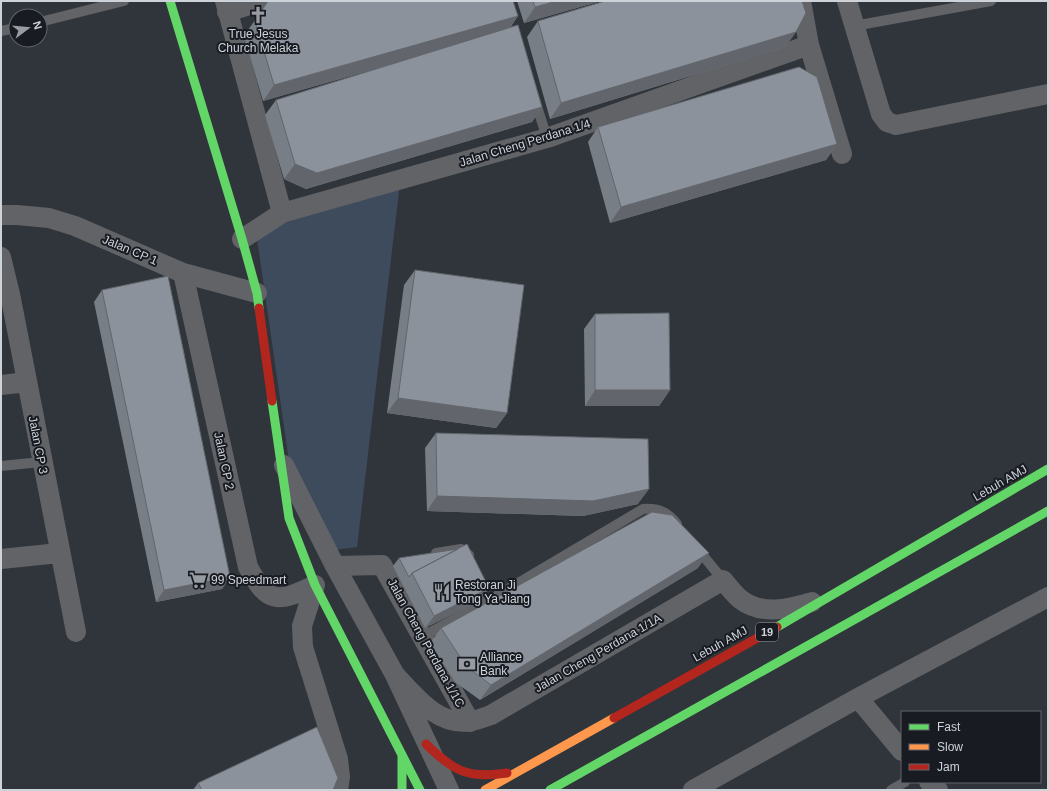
<svg xmlns="http://www.w3.org/2000/svg" width="1049" height="791" font-family="Helvetica,sans-serif">
<style>
.green{fill:#3e4b5d}
.lines{fill:none;stroke-linecap:round;stroke-linejoin:round}
.lane{stroke:#616366;stroke-width:10}
.street{stroke:#616366;stroke-width:20}
.fast{stroke:#63d668;stroke-width:9}
.slow{stroke:#ff974d;stroke-width:9}
.jam{stroke:#b3261e;stroke-width:9}
.wall{fill:#787e85}
.shaded-wall{fill:#62666c}
.building{fill:#8c929b;stroke:#62666c}
.labels{text-anchor:middle;stroke-width:4;stroke-linejoin:round;paint-order:stroke}
.shield{fill:#181b21;stroke:#979ca2;stroke-width:1}
.shield-label{font-size:11px;font-weight:bold;fill:#ced3da}
.poi-label{font-size:12px;fill:#ced3da;stroke:#181b21;text-anchor:start}
.street-label{font-size:12px;fill:#ced3da;stroke:#181b21}
</style>
<rect width="100%" height="100%" fill="#30353b"/>
<path class="green" d="M400,183l-43,364 -23,3 -43,-75 -36,-251z"/>
<g class="lines">
<path class="lane" d="M40,22l84,-21
M854,26l137,-25
M1,31l15,-3
M535,100l12,38
M1,466l40,-4
M696,547l27,33
M436,553l25,-4 8,6
M422,637l71,-39 150,-89c15,-1 25,3 34,15
M891,790l14,-8"/>
<path class="street" d="M225,1l57,212
M801,1l8,44 33,109
M847,1l34,113 6,8 9,3 152,-31
M227,12l36,-11
M1,215h16l32,3 26,8 108,47 74,20
M242,239l40,-26 265,-75 262,-93
M1,257l9,37 66,338
M183,273l65,294c21,39 31,35 67,18
M1,385l26,-3
M284,465l51,101 60,109 54,115
M1,559l58,-6
M335,566l47,-1 88,157
M315,585l-13,41 1,21 35,112 2,18 -2,13
M395,675c20,21 43,52 76,46 7,-1 14,-4 20,-6l232,-135c5,6 11,14 17,19 22,17 48,10 72,3
M858,698l44,53
M929,782l9,8
M693,790l165,-92 190,-101"/>
<path class="fast" d="M170,1l72,238 15,54 2,15
M272,401l17,117 26,67 105,205
M777,627l271,-158
M402,755v35
M550,790l498,-279"/>
<path class="slow" d="M485,790l129,-72"/>
<path class="jam" d="M259,308l13,93
M614,718l163,-91
M426,744c27,27 42,35 81,29"/>
</g>
<path class="wall" d="M268,1l250,15 -8,12 32,79 -10,15 -226,67 -22,-10 -19,-64 11,-15 106,-33 -119,34 -19,-65z
M517,1h84l-77,22z
M538,21l258,11 -11,15 -235,72 -23,-82z
M598,127l239,17 -11,16 -216,63 -22,-81z
M415,270l92,143 -11,15 -109,-15 17,-128z
M102,290l128,287 -8,12 -66,13 -62,-300z
M595,314l75,76 -11,16h-74l-1,-77z
M436,433l202,71 -55,12 -156,-5 -2,-63z
M399,558l90,30 -8,12 -56,28 -32,-62z
M698,568l-218,132 -25,-18 -25,-39 11,-15z
M198,783l135,7h-140z"/>
<path class="shaded-wall" d="M557,1h44l-77,22 11,-16z
M518,16l-11,15 -244,70 11,-16z
M796,32l-11,15 -235,72 11,-16z
M542,107l-10,15 -226,67 -22,-10 11,-15z
M837,144l-11,16 -216,63 11,-16z
M595,390h75l-11,16h-74z
M398,398l109,15 -11,15 -109,-15z
M649,489l-11,15 -55,12 -156,-5 10,-15z
M709,553l-11,15 -218,132 11,-15z
M230,577l-8,12 -66,13 8,-12z
M489,588l-8,12 -56,28 9,-12z"/>
<path class="building" d="M268,1h245l5,15 -244,69 -19,-64z
M533,1h24l-22,6z
M605,1h197l4,12 -10,19 -235,71 -23,-82z
M518,25l24,82 -225,66 -22,-9 -19,-64z
M799,67l18,10 20,67 -216,63 -23,-80z
M415,270l109,15 -17,128 -109,-15z
M168,276l62,301 -66,13 -62,-300z
M669,313l1,77h-75v-76z
M436,433l212,6 1,50 -56,12 -156,-5z
M652,512l20,3 37,38 -218,132 -25,-19 -25,-38z
M467,544l22,44 -55,28 -22,-43z
M458,549l-46,24 -3,4 -10,-19z
M317,727l21,51 -5,12h-131l-4,-7z"/>
<defs>
<g id="church-bare" transform="scale(1.38)"><path d="M-1.2-6h2.4v3.5h3.3v2.4h-3.3V6h-2.4V-.1h-3.3v-2.4h3.3Z" fill="#979ca2" stroke="#181b21" stroke-width="2.5" paint-order="stroke"/></g>
<g id="supermarket-bare" transform="scale(1.38)"><path d="M-6-5.5h2.5l.6 2H6L4.5 2H-2.5L-4.4-4H-6ZM-1.5 3.2a1.3 1.3 0 1 0 .1 0ZM3 3.2a1.3 1.3 0 1 0 .1 0Z" fill="#979ca2" stroke="#181b21" stroke-width="2.5" paint-order="stroke"/></g>
<g id="restaurant-bare" transform="scale(1.38)"><path d="M-5-6h1v4h1v-4h1v4h1v-4h1v5L-1.5 .5V6h-2V.5L-5-1ZM5-6V6H3V1.5H1.5Q1.5-4 5-6Z" fill="#979ca2" stroke="#181b21" stroke-width="2.5" paint-order="stroke"/></g>
<g id="bank-bare" transform="scale(1.38)"><path d="M-6-4H6V4H-6ZM0-2.3a2.3 2.3 0 1 0 0 4.6a2.3 2.3 0 1 0 0-4.6Z" fill="#979ca2" stroke="#181b21" stroke-width="2.5" paint-order="stroke"/></g>
</defs>
<g fill-rule="evenodd">
<use href="#church-bare" x="258" y="15"/>
<use href="#supermarket-bare" x="198" y="580"/>
<use href="#restaurant-bare" x="442" y="592"/>
<use href="#bank-bare" x="467" y="664"/>
</g>
<g class="labels">
<rect class="shield" x="756" y="623" width="22" height="18" rx="3"/>
<g class="shield-label">
<text x="767" y="636">19</text>
</g>
<g class="poi-label">
<text x="258" y="38" text-anchor="middle">True Jesus<tspan x="258" dy="14">Church Melaka</tspan></text>
<text x="211" y="584">99 Speedmart</text>
<text x="455" y="589">Restoran Ji<tspan x="455" dy="14">Tong Ya Jiang</tspan></text>
<text x="480" y="661">Alliance<tspan x="480" dy="14">Bank</tspan></text>
</g>
<g class="street-label">
<text transform="translate(525 143) rotate(-17)" y="4">Jalan Cheng Perdana 1/4</text>
<text transform="translate(130 250) rotate(23)" y="4">Jalan CP 1</text>
<text transform="translate(38 445) rotate(79)" y="4">Jalan CP 3</text>
<text transform="translate(224 461) rotate(78)" y="4">Jalan CP 2</text>
<text transform="translate(1000 483) rotate(-30)" y="4">Lebuh AMJ</text>
<text transform="translate(426 643) rotate(61)" y="4">Jalan Cheng Perdana 1/1C</text>
<text transform="translate(720 644) rotate(-29)" y="4">Lebuh AMJ</text>
<text transform="translate(598 653) rotate(-30)" y="4">Jalan Cheng Perdana 1/1A</text>
</g>
</g>
<rect width="1049" height="791" fill="none" stroke="#ced3da" stroke-width="4"/>
<rect x="901" y="711" width="140" height="72" fill="#181b21" stroke="#61656b"/>
<rect x="909" y="724" width="20" height="6" fill="#63d668" stroke="#61656b"/>
<text x="937" y="731" font-size="12" fill="#ced3da">Fast</text>
<rect x="909" y="744" width="20" height="6" fill="#ff974d" stroke="#61656b"/>
<text x="937" y="751" font-size="12" fill="#ced3da">Slow</text>
<rect x="909" y="764" width="20" height="6" fill="#b3261e" stroke="#61656b"/>
<text x="937" y="771" font-size="12" fill="#ced3da">Jam</text>
<g transform="translate(28 28) rotate(74)"><circle r="19" fill="#181b21" stroke="#61656b"/>
<path d="M0-3L7 15L0 10L-7 15Z" fill="#979ca2"/>
<text y="-6" font-size="11" font-weight="bold" text-anchor="middle" fill="#ced3da">N</text>
</g>
</svg>
